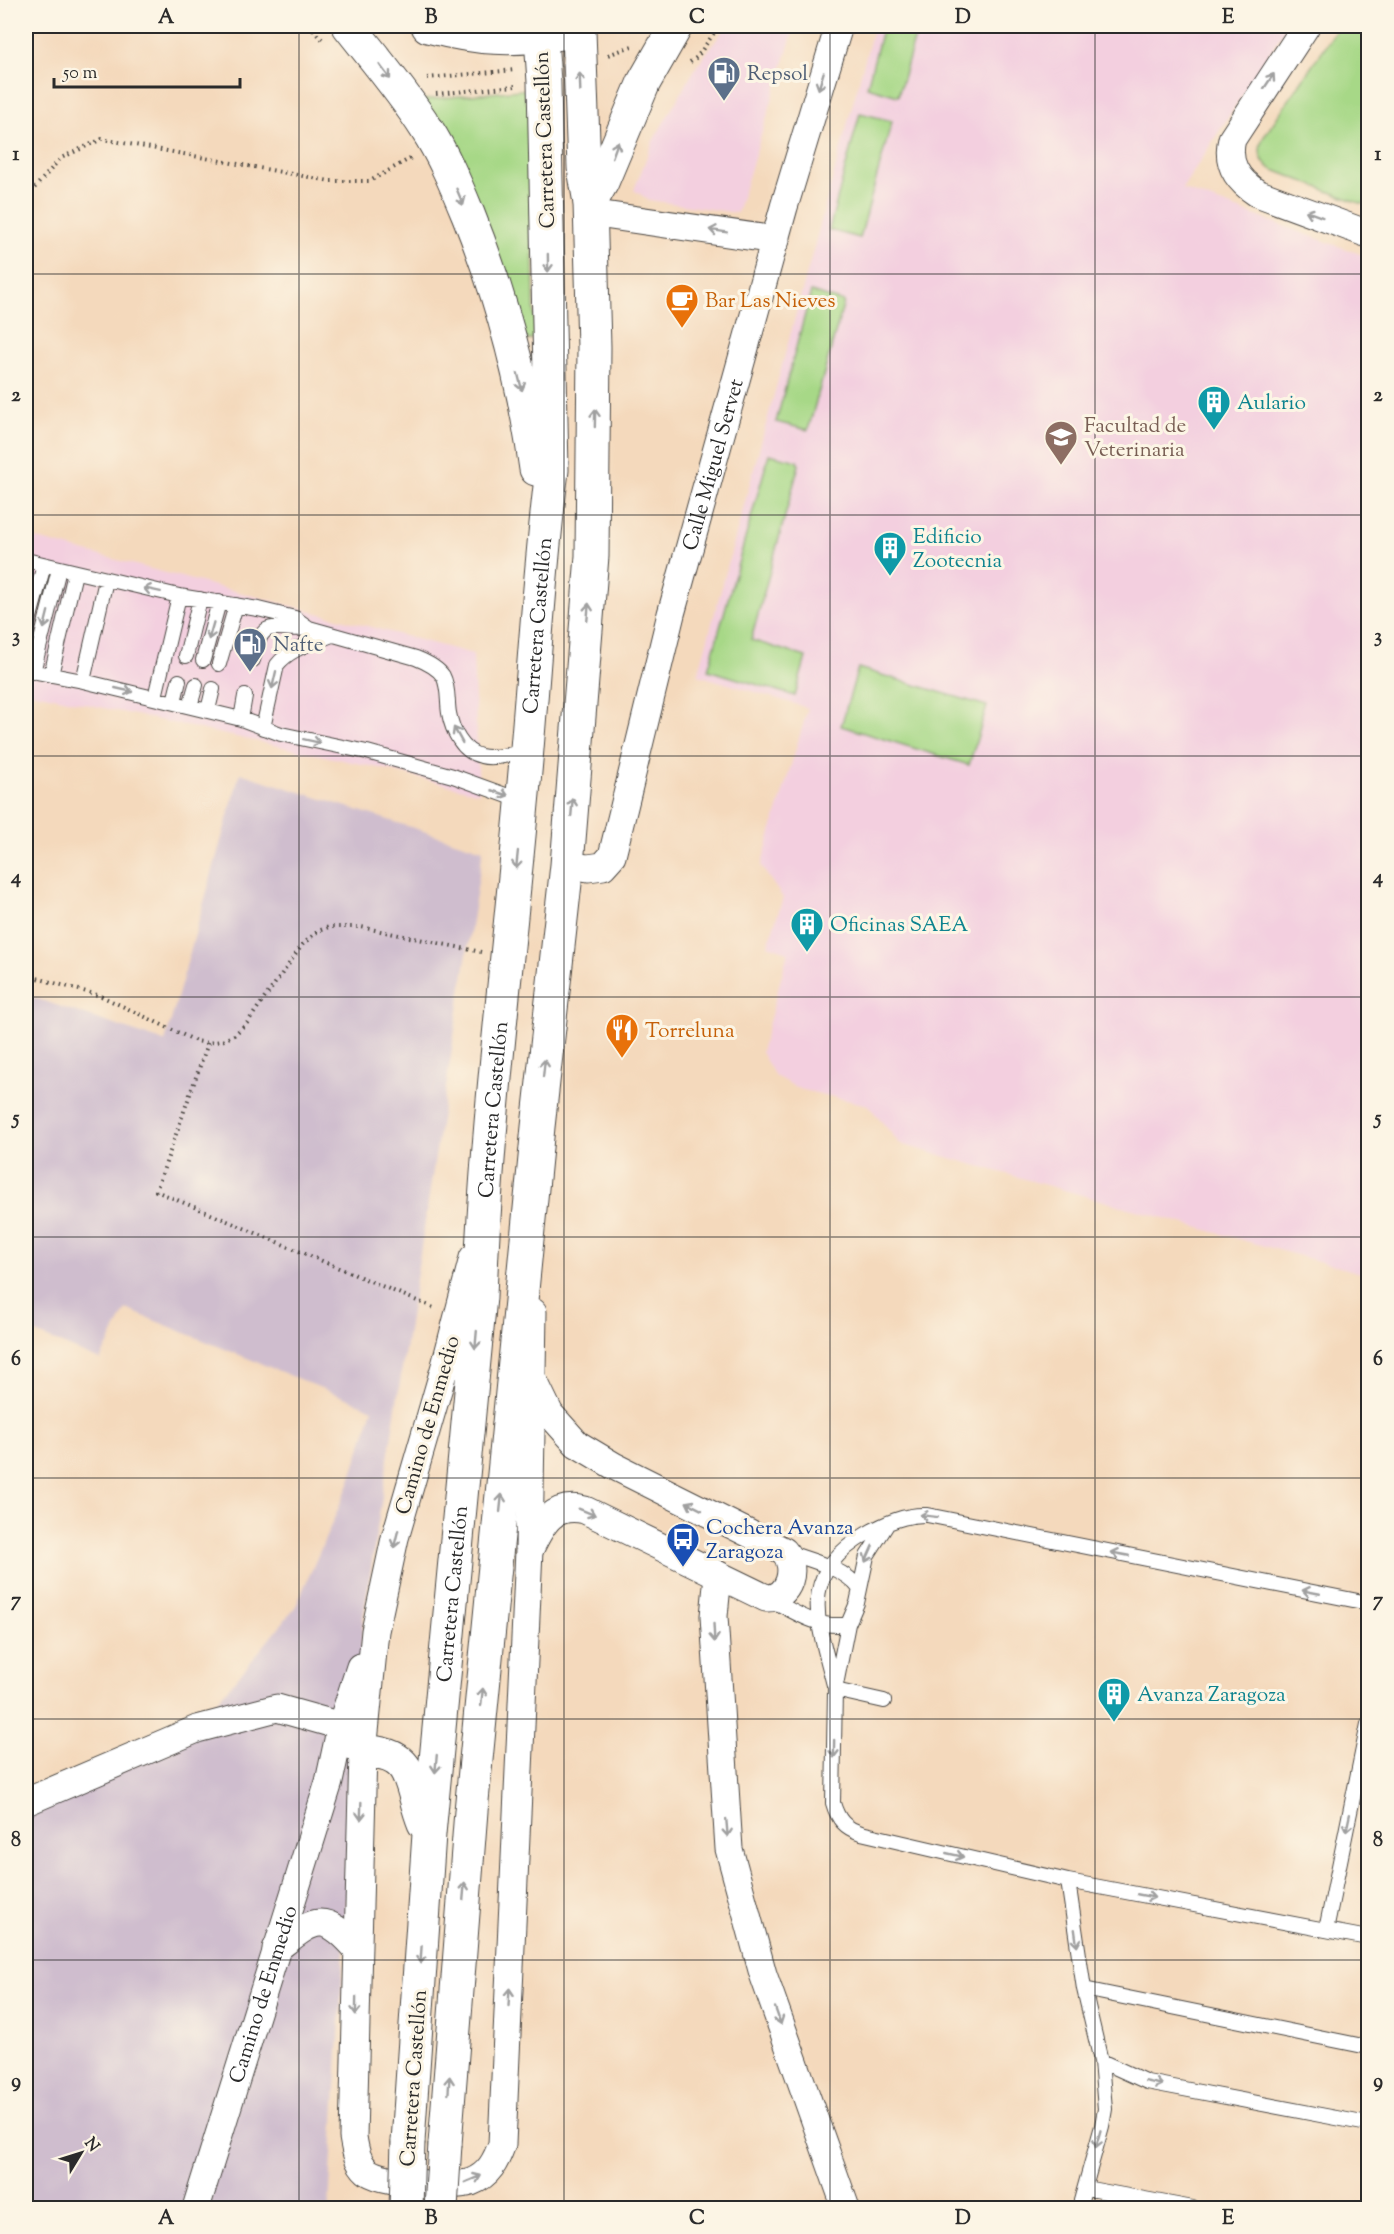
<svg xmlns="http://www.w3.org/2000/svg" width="1394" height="2234" font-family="'Sorts Mill Goudy',serif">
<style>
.built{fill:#f3cfdf}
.industrial{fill:#cfbdce}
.green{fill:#a7d887;stroke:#698259;stroke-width:1.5}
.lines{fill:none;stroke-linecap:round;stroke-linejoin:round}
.service-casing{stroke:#494541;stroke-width:16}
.minor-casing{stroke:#494541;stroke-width:29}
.trunk-casing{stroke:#494541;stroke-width:35}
.path{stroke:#494541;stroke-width:4;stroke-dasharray:1.5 4.5;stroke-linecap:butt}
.service{stroke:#fff;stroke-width:14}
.minor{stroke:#fff;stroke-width:27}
.trunk{stroke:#fff;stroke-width:33}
.trunk-bridge-casing{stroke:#494541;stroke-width:35;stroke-linecap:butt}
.trunk-bridge{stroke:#fff;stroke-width:33}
.oneway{stroke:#a0a0a0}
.grid{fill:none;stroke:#2b2b2b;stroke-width:1.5;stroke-opacity:0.55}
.labels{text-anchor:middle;stroke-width:6;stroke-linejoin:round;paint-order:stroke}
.service-label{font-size:21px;fill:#4e5e75;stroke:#fcf5e5;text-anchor:start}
.street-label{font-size:21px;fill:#2b2b2b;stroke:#fcf5e5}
.food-label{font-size:21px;fill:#c56008;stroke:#fcf5e5;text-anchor:start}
.culture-label{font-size:21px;fill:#0d838f;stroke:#fcf5e5;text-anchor:start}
.education-label{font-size:21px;fill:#785e54;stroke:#fcf5e5;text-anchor:start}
.transit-label{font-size:21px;fill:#164399;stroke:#fcf5e5;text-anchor:start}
.neatline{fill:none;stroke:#2b2b2b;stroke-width:2}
.grid-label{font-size:20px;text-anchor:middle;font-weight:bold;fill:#2b2b2b}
</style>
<rect width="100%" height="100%" fill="#fcf5e5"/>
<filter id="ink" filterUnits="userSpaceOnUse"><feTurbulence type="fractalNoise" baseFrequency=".0167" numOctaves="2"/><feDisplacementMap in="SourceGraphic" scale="12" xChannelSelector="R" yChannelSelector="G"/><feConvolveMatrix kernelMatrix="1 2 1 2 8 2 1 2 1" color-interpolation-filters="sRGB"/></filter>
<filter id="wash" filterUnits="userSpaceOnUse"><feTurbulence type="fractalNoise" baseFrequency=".008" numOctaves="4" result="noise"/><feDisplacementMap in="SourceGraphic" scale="24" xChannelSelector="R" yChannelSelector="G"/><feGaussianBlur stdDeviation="1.35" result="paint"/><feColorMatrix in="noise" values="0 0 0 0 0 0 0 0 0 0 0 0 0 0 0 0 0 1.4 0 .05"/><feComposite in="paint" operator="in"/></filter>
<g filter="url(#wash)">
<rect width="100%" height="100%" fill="#f4d9bc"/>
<path class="built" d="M727,26h68l-58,187 -88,-13 -15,-10 19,-49 45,-77z
M874,26h413l-105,163 186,68v1018l-468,-131 -32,-39 -69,-16 -24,-13 -14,-24 27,-100 -20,-7 15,-47 -22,-32 47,-158 -110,-33z
M26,536l447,118 6,139 -91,-23 -362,-79z"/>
<path class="industrial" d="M240,773l243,77 -120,769 -34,589h-303v-400l148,-59 71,-80 51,-63 53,-122 24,-75 -247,-100 -26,51 -74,-31v-334l139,47z"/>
<path class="green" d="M883,26h35l-20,70 -31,-9z
M1339,26h29l-1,178 -11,-2 -85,-33c-11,-8 -14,-18 -8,-31z
M529,89l6,249 -7,2 -4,-2 -101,-238z
M860,113l32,8 -32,117 -31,-8z
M811,292l33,10 -36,128 -32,-8z
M769,454l29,7 1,4 -48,175 55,17 -11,39 -87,-26z
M858,668l129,38 -18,59 -128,-39z"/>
</g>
<g filter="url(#ink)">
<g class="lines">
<g class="service-casing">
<path id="service" d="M26,560l153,36 79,13 37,9 14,10 107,30c10,4 21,9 27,18 6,11 4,26 6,37 3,17 13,39 32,43 14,4 32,-3 46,-5
M26,632l18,-67
M186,656l14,-57
M203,660l16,-58
M253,660c10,-47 20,-27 56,-32
M219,664l17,-59
M26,670l57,11 158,38 40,15 86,18 86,24 69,25
M33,672l26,-103
M51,675l24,-102
M83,681l23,-101
M155,697l24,-101
M174,702l5,-21
M190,706l6,-21
M208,710l5,-21
M241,719l4,-23
M263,728l14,-63c13,-17 36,-22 55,-30
M888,1523l-21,33 -10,47 -9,21 -13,66 -2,113c5,17 12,25 28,30l207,48 300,57
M787,1552c24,9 56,15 72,36
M768,1598c25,13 51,32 80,26
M834,1685c-16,-65 -38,-109 32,-151 19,-11 39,-20 61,-19l441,88
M835,1690l49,11
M1068,1881l16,108 17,72 4,48 -3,17 -23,82
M1326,1930l42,-206
M1084,1989l284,58
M1101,2061l46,21 221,42
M1085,2188l108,20"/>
</g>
<g class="minor-casing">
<g id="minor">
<path d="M1306,26l-74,113c-6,24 5,41 25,54l111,41"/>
<path d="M590,213l186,27"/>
<path id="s1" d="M567,865l21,3 15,-2 9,-10 59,-242 113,-407 55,-181"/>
<path d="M473,1258l-28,108 -50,172 -20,93 -12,121 -10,385c2,12 4,25 14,34 14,12 86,17 104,11 18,-7 25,-21 31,-38l27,-594 4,-238"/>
<path d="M530,1549c12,-25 23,-47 55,-39l181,88c24,1 32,-31 18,-47l-170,-85 -37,-22 -27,-30 -15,-31"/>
<path d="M718,1575l-4,41 15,233 34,125 83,234"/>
<path d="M26,1802l171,-73 80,-21 64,18"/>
<path d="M276,1949c38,-29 46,-40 81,0"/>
<path id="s2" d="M196,2208l133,-426 12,-56 19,-59"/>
</g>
</g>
<g class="trunk-casing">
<g id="trunk">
<path d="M349,26c26,33 54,66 77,102 17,26 30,57 42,86 33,82 56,167 68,255"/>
<path d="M428,26c49,13 84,15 134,7"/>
<path d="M590,203l12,-21 42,-100 32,-56"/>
<path d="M363,1752c54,0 45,32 61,71"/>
<path id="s3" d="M408,2142l21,-308 51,-537c6,-165 27,-329 42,-493 11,-111 16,-223 30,-334l-8,-388 -3,-45"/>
<path d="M445,2144l26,-333 67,-684 29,-262 25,-309 2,-209 -4,-144 -6,-35 -5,-137"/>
</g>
</g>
<path class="path" d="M308,26l14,13
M608,55l24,-9
M690,62l7,-5 22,-31
M427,78l88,-8
M436,94l79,-8
M26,234l4,-41 31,-35 41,-19 228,42h40l41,-23
M26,975l75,21 95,45 12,2 14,-2 12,-6 13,-12 56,-79 15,-13 11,-4h32l120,25
M208,1043l-52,148 278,117"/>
<use href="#service" class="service"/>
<use href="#minor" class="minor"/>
<use href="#trunk" class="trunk"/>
<g class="trunk-bridge-casing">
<path id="trunk-bridge" d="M406,2208l2,-66
M441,2208l4,-64"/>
</g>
<use href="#trunk-bridge" class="trunk-bridge"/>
</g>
<defs><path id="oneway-shaft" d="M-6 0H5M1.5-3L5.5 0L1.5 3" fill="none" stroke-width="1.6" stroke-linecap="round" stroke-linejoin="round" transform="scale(1.5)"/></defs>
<g class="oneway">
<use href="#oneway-shaft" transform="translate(385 72) rotate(53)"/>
<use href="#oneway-shaft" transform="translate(821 81) rotate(107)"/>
<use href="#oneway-shaft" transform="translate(1269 81) rotate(-56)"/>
<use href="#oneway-shaft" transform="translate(580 82) rotate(-92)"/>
<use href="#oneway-shaft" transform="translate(615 150) rotate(-70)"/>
<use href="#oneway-shaft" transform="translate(460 197) rotate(67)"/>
<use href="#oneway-shaft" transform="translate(1314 214) rotate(-160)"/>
<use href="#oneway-shaft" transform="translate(718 231) rotate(-171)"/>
<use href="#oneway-shaft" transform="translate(548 263) rotate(89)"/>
<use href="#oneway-shaft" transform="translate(520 382) rotate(76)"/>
<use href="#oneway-shaft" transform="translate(595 418) rotate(-89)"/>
<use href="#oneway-shaft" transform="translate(152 590) rotate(-168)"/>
<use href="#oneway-shaft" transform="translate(588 612) rotate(-85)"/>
<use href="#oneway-shaft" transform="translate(46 620) rotate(104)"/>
<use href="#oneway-shaft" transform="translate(211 631) rotate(106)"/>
<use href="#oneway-shaft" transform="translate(274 680) rotate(103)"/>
<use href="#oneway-shaft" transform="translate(124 690) rotate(13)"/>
<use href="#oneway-shaft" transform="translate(458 735) rotate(-119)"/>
<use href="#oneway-shaft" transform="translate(312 741) rotate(12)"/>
<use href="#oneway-shaft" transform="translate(500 793) rotate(19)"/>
<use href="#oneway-shaft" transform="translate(572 807) rotate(-85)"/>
<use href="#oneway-shaft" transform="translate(517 860) rotate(96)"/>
<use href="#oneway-shaft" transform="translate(544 1068) rotate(-84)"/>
<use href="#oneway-shaft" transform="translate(476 1340) rotate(95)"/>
<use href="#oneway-shaft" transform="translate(501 1503) rotate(-84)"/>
<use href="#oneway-shaft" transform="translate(694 1506) rotate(-153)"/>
<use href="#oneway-shaft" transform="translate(587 1512) rotate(22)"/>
<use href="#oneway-shaft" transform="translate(929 1516) rotate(-173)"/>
<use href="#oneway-shaft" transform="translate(396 1539) rotate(104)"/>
<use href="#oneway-shaft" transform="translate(869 1554) rotate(114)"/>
<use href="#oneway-shaft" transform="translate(1120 1554) rotate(-169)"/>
<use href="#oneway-shaft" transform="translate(1311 1592) rotate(-169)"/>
<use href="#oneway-shaft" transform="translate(714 1633) rotate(87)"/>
<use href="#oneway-shaft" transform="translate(482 1697) rotate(-84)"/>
<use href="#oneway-shaft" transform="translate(834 1749) rotate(91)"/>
<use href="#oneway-shaft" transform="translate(436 1764) rotate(95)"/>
<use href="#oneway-shaft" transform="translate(361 1811) rotate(92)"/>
<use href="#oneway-shaft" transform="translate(1348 1823) rotate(102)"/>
<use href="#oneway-shaft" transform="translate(727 1828) rotate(85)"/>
<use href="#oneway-shaft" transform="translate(955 1855) rotate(13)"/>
<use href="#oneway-shaft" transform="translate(464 1891) rotate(-85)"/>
<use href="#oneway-shaft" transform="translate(1146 1896) rotate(11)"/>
<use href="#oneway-shaft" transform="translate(1076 1938) rotate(82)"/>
<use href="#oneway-shaft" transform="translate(421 1955) rotate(94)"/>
<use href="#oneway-shaft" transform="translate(509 1997) rotate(-87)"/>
<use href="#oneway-shaft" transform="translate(356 2006) rotate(91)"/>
<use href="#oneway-shaft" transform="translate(778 2016) rotate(71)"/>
<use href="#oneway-shaft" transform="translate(1154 2083) rotate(12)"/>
<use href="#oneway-shaft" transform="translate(449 2085) rotate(-86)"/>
<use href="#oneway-shaft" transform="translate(1098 2139) rotate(106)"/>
<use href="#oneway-shaft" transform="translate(473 2179) rotate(-23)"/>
</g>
</g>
<path class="grid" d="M299,26v2182M564,26v2182M830,26v2182M1095,26v2182M26,274h1342M26,515h1342M26,756h1342M26,997h1342M26,1237h1342M26,1478h1342M26,1719h1342M26,1960h1342"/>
<defs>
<g id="fuel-pin" transform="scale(1.725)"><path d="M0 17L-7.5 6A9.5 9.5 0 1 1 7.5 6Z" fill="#5c6f8a" stroke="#fcf5e5"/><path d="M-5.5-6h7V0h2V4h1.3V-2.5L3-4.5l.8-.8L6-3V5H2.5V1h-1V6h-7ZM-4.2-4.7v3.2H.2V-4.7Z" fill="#fff"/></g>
<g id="cafe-pin" transform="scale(1.725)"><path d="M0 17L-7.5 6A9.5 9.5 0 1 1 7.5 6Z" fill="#e8710a" stroke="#fcf5e5"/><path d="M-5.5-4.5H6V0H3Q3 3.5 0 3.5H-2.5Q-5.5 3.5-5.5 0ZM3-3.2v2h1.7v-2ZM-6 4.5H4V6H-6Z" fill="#fff"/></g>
<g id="building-pin" transform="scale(1.725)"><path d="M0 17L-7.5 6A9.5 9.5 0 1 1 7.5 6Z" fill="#0f9aa8" stroke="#fcf5e5"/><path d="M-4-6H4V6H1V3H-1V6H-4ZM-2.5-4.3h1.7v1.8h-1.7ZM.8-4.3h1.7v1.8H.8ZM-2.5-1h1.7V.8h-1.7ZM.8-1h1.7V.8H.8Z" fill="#fff"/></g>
<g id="university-pin" transform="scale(1.725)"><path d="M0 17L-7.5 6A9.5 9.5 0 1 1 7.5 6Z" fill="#8d6e63" stroke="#fcf5e5"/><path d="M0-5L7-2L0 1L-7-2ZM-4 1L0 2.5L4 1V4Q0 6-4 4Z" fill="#fff"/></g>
<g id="restaurant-pin" transform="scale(1.725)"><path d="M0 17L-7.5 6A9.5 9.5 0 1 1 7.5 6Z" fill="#e8710a" stroke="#fcf5e5"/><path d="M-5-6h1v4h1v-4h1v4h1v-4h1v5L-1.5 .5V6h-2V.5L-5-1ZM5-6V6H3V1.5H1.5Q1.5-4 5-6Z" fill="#fff"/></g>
<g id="bus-pin" transform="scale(1.725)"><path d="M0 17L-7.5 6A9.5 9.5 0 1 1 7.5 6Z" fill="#1a4fb4" stroke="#fcf5e5"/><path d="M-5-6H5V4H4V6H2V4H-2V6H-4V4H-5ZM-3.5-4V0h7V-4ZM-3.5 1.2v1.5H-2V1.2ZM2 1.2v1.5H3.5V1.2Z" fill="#fff"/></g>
</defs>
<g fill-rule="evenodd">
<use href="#fuel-pin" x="724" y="73"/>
<use href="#cafe-pin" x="682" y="300"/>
<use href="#building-pin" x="1214" y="402"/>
<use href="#university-pin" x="1061" y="437"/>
<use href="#building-pin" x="890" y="548"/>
<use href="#fuel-pin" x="250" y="644"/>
<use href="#building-pin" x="807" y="924"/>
<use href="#restaurant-pin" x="622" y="1030"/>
<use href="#bus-pin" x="683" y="1539"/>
<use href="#building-pin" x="1114" y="1694"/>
</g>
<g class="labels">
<g class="service-label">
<text x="747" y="80">Repsol</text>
<text x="273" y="651">Nafte</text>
</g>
<g class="street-label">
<text transform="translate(544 140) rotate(-92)" y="7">Carretera Castellón</text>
<text dy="7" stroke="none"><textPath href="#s1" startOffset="454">Calle Miguel Servet</textPath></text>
<text dy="7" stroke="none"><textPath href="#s3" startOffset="1522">Carretera Castellón</textPath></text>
<text dy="7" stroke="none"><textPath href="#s3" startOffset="1036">Carretera Castellón</textPath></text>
<text transform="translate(427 1425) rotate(-74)" y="7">Camino de Enmedio</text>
<text dy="7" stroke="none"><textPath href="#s3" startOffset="550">Carretera Castellón</textPath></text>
<text dy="7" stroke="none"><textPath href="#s2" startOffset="224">Camino de Enmedio</textPath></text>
<text transform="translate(413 2078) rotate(-86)" y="7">Carretera Castellón</text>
</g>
<g class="food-label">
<text x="705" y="307">Bar Las Nieves</text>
<text x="645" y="1037">Torreluna</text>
</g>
<g class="culture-label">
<text x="1237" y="409">Aulario</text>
<text x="913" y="543">Edificio<tspan x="913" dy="24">Zootecnia</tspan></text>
<text x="830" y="931">Oficinas SAEA</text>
<text x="1137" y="1701">Avanza Zaragoza</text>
</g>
<g class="education-label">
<text x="1084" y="432">Facultad de<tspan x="1084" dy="24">Veterinaria</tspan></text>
</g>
<g class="transit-label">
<text x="706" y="1534">Cochera Avanza<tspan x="706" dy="24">Zaragoza</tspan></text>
</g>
</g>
<rect width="1394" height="2234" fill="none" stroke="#fcf5e5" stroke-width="66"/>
<g transform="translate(81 2153) rotate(52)" stroke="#fcf5e5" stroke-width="4.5" paint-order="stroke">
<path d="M0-4.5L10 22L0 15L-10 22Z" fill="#2b2b2b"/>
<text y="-9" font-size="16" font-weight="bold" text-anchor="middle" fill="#2b2b2b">N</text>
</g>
<path d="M54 78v9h186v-9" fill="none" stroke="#2b2b2b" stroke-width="3"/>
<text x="63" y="78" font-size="18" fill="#2b2b2b" stroke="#fcf5e5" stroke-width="4.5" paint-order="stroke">50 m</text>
<rect x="33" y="33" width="1328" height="2168" class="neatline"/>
<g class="grid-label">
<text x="166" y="23">A</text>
<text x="431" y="23">B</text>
<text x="697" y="23">C</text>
<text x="963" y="23">D</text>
<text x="1228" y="23">E</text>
<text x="16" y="160">1</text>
<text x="1378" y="160">1</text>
<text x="16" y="401">2</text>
<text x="1378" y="401">2</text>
<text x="16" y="642">3</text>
<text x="1378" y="642">3</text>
<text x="16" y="883">4</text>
<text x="1378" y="883">4</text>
<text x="16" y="1124">5</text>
<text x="1378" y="1124">5</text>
<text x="16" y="1365">6</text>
<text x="1378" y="1365">6</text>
<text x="16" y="1606">7</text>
<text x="1378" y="1606">7</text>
<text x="16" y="1846">8</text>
<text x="1378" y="1846">8</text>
<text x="16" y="2087">9</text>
<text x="1378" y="2087">9</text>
<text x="166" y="2224">A</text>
<text x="431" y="2224">B</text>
<text x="697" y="2224">C</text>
<text x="963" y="2224">D</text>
<text x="1228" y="2224">E</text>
</g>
</svg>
